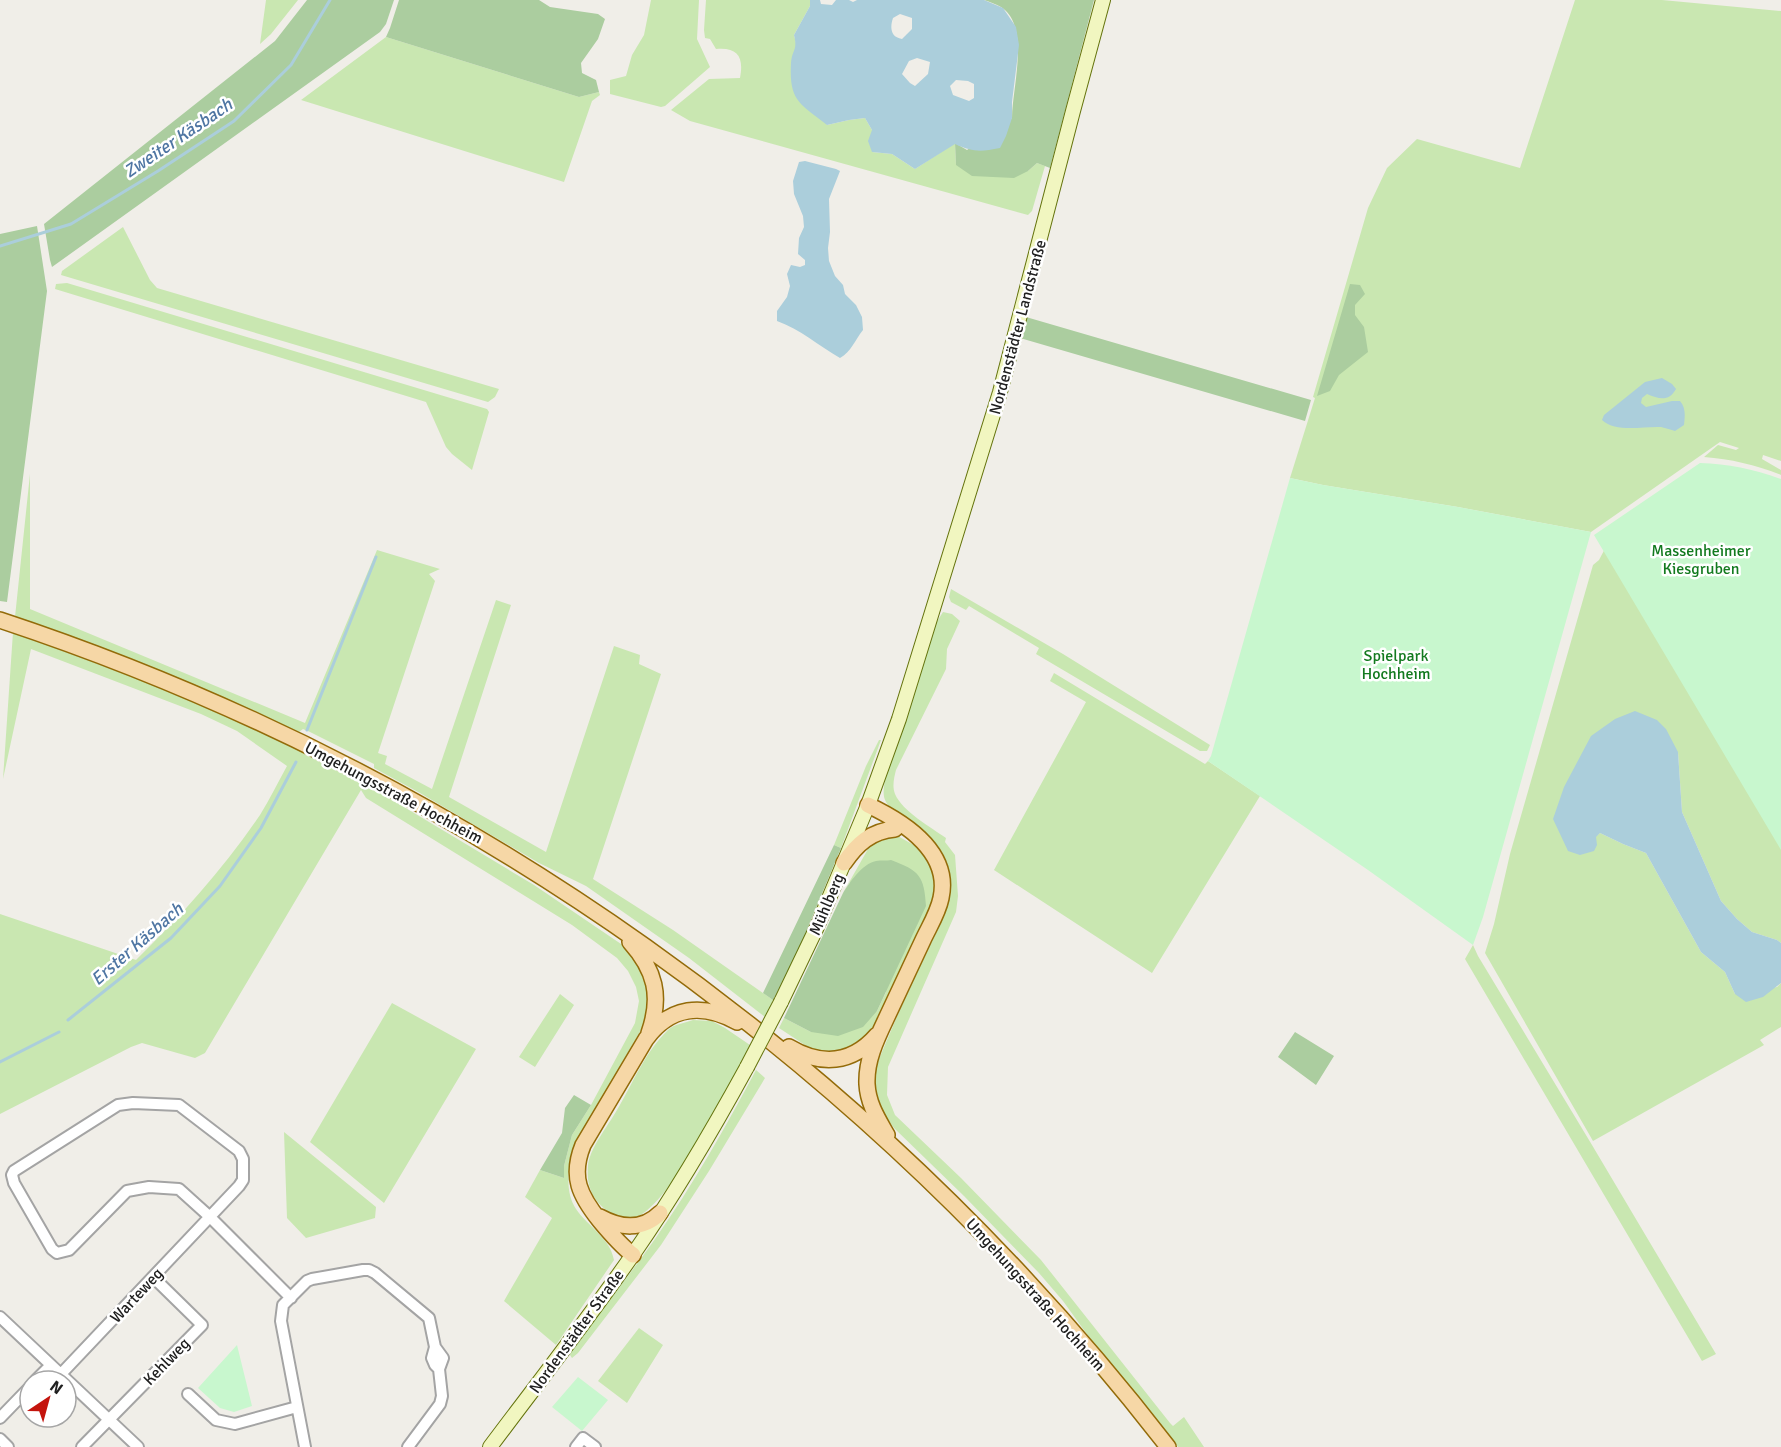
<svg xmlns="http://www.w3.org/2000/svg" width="1781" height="1447" font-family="Signika,sans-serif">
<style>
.grass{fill:#c9e7b1}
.forest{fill:#abcd9f}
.park{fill:#c8f7ce}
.water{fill:#abcedb;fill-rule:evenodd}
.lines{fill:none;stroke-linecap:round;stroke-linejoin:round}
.stream{stroke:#abcedb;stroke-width:3}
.street-casing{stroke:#a4a4a4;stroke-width:14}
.secondary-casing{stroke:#64730c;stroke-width:16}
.primary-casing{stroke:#936b09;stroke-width:18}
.street{stroke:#fff;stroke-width:10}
.secondary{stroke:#f1f6c0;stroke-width:14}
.primary{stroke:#f6d7a6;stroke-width:15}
.secondary-bridge-casing{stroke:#64730c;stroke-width:16;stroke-linecap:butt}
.secondary-bridge{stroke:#f1f6c0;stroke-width:14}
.labels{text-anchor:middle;stroke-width:5;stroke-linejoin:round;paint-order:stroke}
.street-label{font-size:16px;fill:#202020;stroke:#fff}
.park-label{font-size:16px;fill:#137a1f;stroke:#fff}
.water-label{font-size:18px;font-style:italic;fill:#4f76a3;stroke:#fff}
</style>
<rect width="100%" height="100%" fill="#f0eee8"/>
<path class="grass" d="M266,0h32l-27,34 -11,10z
M651,0h48l-2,39 13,28 -45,39 -4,1 -51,-13v-14l16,-4 6,-21 12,-20z
M706,0h104v6l-16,29 3,12 -5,12 35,66 22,-5 16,-2 7,12v22l20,2 23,15 40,-26 1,22 72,6 9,-8 8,3 -13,45 -4,4 -338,-94 -19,-11 38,-31 31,-1c4,-21 -2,-31 -24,-29l-6,-10 -5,-1 -1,-8z
M1575,0h87l119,11v450l-18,-6 -1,4 19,11v5c-25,-10 -50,-16 -77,-18l14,-12 18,5 3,-2 -19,-6 -129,90 -133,-25 -135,-22 -33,-7 25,-80 -2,-1 55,-189 19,-40 30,-29 103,29z
M386,37l193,60 20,-5 1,3 -8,6 -28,81 -263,-82z
M123,227l27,53 7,8 342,101 -4,8 -7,5 -427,-127 1,-4z
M67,283l420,126 2,3 -17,58 -20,-16 -6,-7 -20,-45 -371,-113 1,-5z
M30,474v135l275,114 72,-173 63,19 -11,5 6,7 -57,172 9,3 -2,8 47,25 64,-189 15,5 -62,192 97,55 68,-206 26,9 -1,9 22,10 -68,205 80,51 100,70 -8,17 -76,-59 -103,-72 -47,-23 -119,-70 -46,-25v-4l-64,-32 -7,-3 -4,3 -124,-55 -160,-60z
M1608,543l173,78v322l-4,-3 -25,-8 -15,-13 -16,-18 -39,-89 -4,-60 -83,85 5,-4 23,11 23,9 55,99 24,20 10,22 42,-7 4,-4v44l-21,13 4,5 -171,96 -108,-188 9,-29 16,-70 83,-289 6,-5z
M951,589l112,65 147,91 -3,6h-7l-164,-97 3,-6 -70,-42 -3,4 -15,-8 -2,-5z
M943,612l9,2 8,7 -13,28 -1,20 -50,101c-2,8 -4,16 -1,24 7,17 37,34 51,44l-1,4 10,13 3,41 -2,16 -68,155 -1,28 8,20 66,63 80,82 129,163 3,3 11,-9 20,30h-26l-89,-110 -26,-36 -24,-28 -75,-77 -70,-68 -13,-18 -5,-13 -2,-14 3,-19c11,-26 21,-51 33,-76 13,-30 45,-85 39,-117 -4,-23 -23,-40 -42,-52 -7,-5 -17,-9 -21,-17 -4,-7 -2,-15 -1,-23l51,-156z
M13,632l144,54 148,65 64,35 165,99 90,61c26,23 31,51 18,82l-65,114c-8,20 -14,47 -1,67 6,9 15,16 22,24 9,10 13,14 16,27l-58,85 -52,-44 48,-83 -27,-21 15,-27 24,8v-12l8,-31 19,-30 44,-82 4,-22 -3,-14 -8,-16 -11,-13 -45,-33 -206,-127 -5,-8 -156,263 -10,5 -53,-15 -11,4 -131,67v-200l136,46c46,-45 88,-92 124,-145 10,-16 18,-33 27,-49l-50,-35 -36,-17 -170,-65 -28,130z
M1054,673l151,91 3,-3 52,35 -108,177 -158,-103 92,-168 -36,-21z
M879,740h2l-40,108 -7,-3 32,-79z
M896,835l23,13 9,14 5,12 1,14 -2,15 -10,23 -51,105 -20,16 -14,4h-13l-13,-2 -32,-21 5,-10 27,14 66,-21 9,-19 -36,-110 -7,11 25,-44 9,-12z
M1473,945l5,11 114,189 124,209 -14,7 -237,-402z
M560,994l14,11 -39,62 -16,-10z
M392,1003l84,46 -92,154 -74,-61z
M693,1020l19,1 13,7 25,17c-20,38 -77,158 -115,173 -9,3 -18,0 -25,-5 -17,-12 -24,-26 -22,-47 1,-17 20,-40 29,-56 16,-27 28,-58 51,-80 6,-6 17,-7 25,-10z
M756,1070l9,8 -56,93 -48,74 -83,108 -6,5 -2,-3v-2c28,-38 58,-76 85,-114 38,-54 70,-111 101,-169z
M284,1132l92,75 -1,11 -69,20 -19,-20z
M639,1328l24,17 -36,58 -29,-22z"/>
<path class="forest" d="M307,0h87l-8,24 -6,8 -328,235 -2,-7 -6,-36 231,-183z
M399,0h140l11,7 48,7 7,5 -7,20 -17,24 1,10 14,7 3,12 -20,5 -193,-60 4,-9z
M984,0h110l-44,168 -13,-5 -9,8 -14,7 -42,-2 -16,-11 -1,-22 12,7 45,-32c0,-30 19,-92 -11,-111 -5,-3 -11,-5 -17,-7z
M37,226l10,65 -40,311 -7,-1v-367z
M1350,284l10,1 5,9 -10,11v10l9,12 4,25 -29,23 -9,16 -13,5z
M1026,317l285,83 -6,21 -285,-83z
M834,845l7,3 -43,103 -25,49 -10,-7z
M891,860c29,11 33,16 35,46l-49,105 -14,16 -25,9 -27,-4 -27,-14 59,-125c7,-11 19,-29 33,-32 5,-1 11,0 15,-1z
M1295,1032l39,24 -18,29 -38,-28z
M574,1095l17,10 -19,30 -8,31v12l-24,-8 22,-37 3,-25z"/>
<path class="park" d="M1700,463c28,1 54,6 81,16v371l-187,-315z
M1290,478l33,7 135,22 133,25 -108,385 -10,28 -105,-75 -160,-109 3,-5z
M237,1345l15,61 -18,6 -14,-4 -22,-20z
M578,1377l30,23 -26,31 -30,-24z"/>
<path class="water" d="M810,0h10l1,4 11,1 4,-5h13l4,2 4,-2h127l19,8 13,19 3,18 -7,57v16l-6,18 -6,12c-20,4 -27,4 -45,-4l-40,25 -23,-15 -20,-2 -4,-11 4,-11 -7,-12 -16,2 -22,5c-28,-22 -38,-24 -36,-62 1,-14 7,-12 3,-28l16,-29zM900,14l12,4v11l-10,10c-12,-2 -12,-12 -9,-21zM917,58l13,4 -2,12 -13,12 -5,-3 -8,-9 7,-13zM956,80l12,1 6,3v14l-5,3 -16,-6 -3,-9z
M805,161l31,8 4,2 -11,28 1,33 -2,16 1,13 6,15 8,9 2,9 11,11 6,12 1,13c-8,10 -12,22 -23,28 -21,-12 -40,-29 -63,-37v-10l10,-14 3,-11 -3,-12 4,-9 9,2 5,-2v-5l-7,-6 1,-16 5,-11 -1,-11 -9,-22 -1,-13 6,-19z
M1662,378l10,6 4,5c-7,13 -17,10 -29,5l-5,4 -1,5 5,4 26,-6h8c6,7 5,15 4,24l-9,6c-4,-1 -9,-3 -14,-4 -18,-1 -45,6 -59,-7l2,-5 41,-33z
M1635,711l22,9 9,9 12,23 4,60 39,89 16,18 15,13 25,8 4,3v40l-18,14 -17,5 -11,-8 -10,-22 -24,-20 -55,-99 -23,-9 -23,-11 -4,4 1,8 -3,6 -14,4 -12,-4 -15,-32 11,-32 27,-51 24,-17z"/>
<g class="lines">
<path class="stream" d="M0,246l71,-22 87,-53 76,-50 57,-56 39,-65
M307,730l69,-173
M68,1020l103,-82 49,-52 41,-58 35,-66
M0,1062l59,-30"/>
<g class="street-casing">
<path id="street" d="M0,1317l138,130
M435,1347l-3,11 3,7 4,4
M61,1374l178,-188 4,-6v-21l-4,-8 -60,-46 -46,-2 -15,2 -104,66 -2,4 2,8 38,66 5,4 12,-3 58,-59 22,-4 30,2 31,28 81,81
M35,1381l16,-16
M188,1394l28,26 19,4 62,-17
M0,1418l30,-31
M0,1439l8,8
M82,1447l120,-122 -49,-48
M305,1447l-24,-126 2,-16 24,-24 5,-2 51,-9h6l6,3 54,45 6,29 8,11 -4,11 3,27 -2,8 -32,43
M576,1447l7,-9 12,9"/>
</g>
<g class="secondary-casing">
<path id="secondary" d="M781,1002l36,-75 51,-122 31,-86 101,-327 73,-281 30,-111
M490,1447c48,-64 98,-128 144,-194 41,-59 78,-122 113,-186"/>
</g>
<g class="primary-casing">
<path id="primary" d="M0,620c462,153 871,443 1168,827
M868,805c36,17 83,47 73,93 -3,15 -12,29 -18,42 -12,26 -25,53 -37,79 -10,21 -20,42 -19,65 1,20 11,35 20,51
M844,863c13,-19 27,-32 51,-34
M630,942c25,28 32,54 19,91
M789,1047c32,19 63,17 88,-12
M600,1217c20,11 42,14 60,-4
M633,1255c-13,-10 -23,-22 -33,-34 -20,-25 -30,-44 -17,-76l63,-106c24,-33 57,-36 91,-17"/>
</g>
<use href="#street" class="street"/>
<use href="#secondary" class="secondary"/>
<use href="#primary" class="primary"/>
<g class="secondary-bridge-casing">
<path id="secondary-bridge" d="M747,1067l34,-65"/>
</g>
<use href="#secondary-bridge" class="secondary-bridge"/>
</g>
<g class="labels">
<g class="street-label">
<text transform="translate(1017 327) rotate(-75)" y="6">Nordenstädter Landstraße</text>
<text transform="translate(394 792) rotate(28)" y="6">Umgehungsstraße Hochheim</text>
<text transform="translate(826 904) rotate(-67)" y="6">Mühlberg</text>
<text transform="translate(1036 1294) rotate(48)" y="6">Umgehungsstraße Hochheim</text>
<text transform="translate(136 1295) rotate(-47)" y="6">Warteweg</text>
<text transform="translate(576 1331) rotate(-54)" y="6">Nordenstädter Straße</text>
<text transform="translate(166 1361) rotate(-46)" y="6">Kehlweg</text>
</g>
<g class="park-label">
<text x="1701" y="556">Massenheimer<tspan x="1701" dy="18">Kiesgruben</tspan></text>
<text x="1396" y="661">Spielpark<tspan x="1396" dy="18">Hochheim</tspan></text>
</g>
<g class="water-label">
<text transform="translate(178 138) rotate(-34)" y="6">Zweiter Käsbach</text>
<text transform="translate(137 944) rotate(-41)" y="6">Erster Käsbach</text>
</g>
</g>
<g transform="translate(48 1399) rotate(36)"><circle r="28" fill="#ffffff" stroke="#a6a6a6" stroke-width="1.5"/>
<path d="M0-4.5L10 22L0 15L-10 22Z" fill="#c4140d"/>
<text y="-9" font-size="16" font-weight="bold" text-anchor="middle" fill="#202020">N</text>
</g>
</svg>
